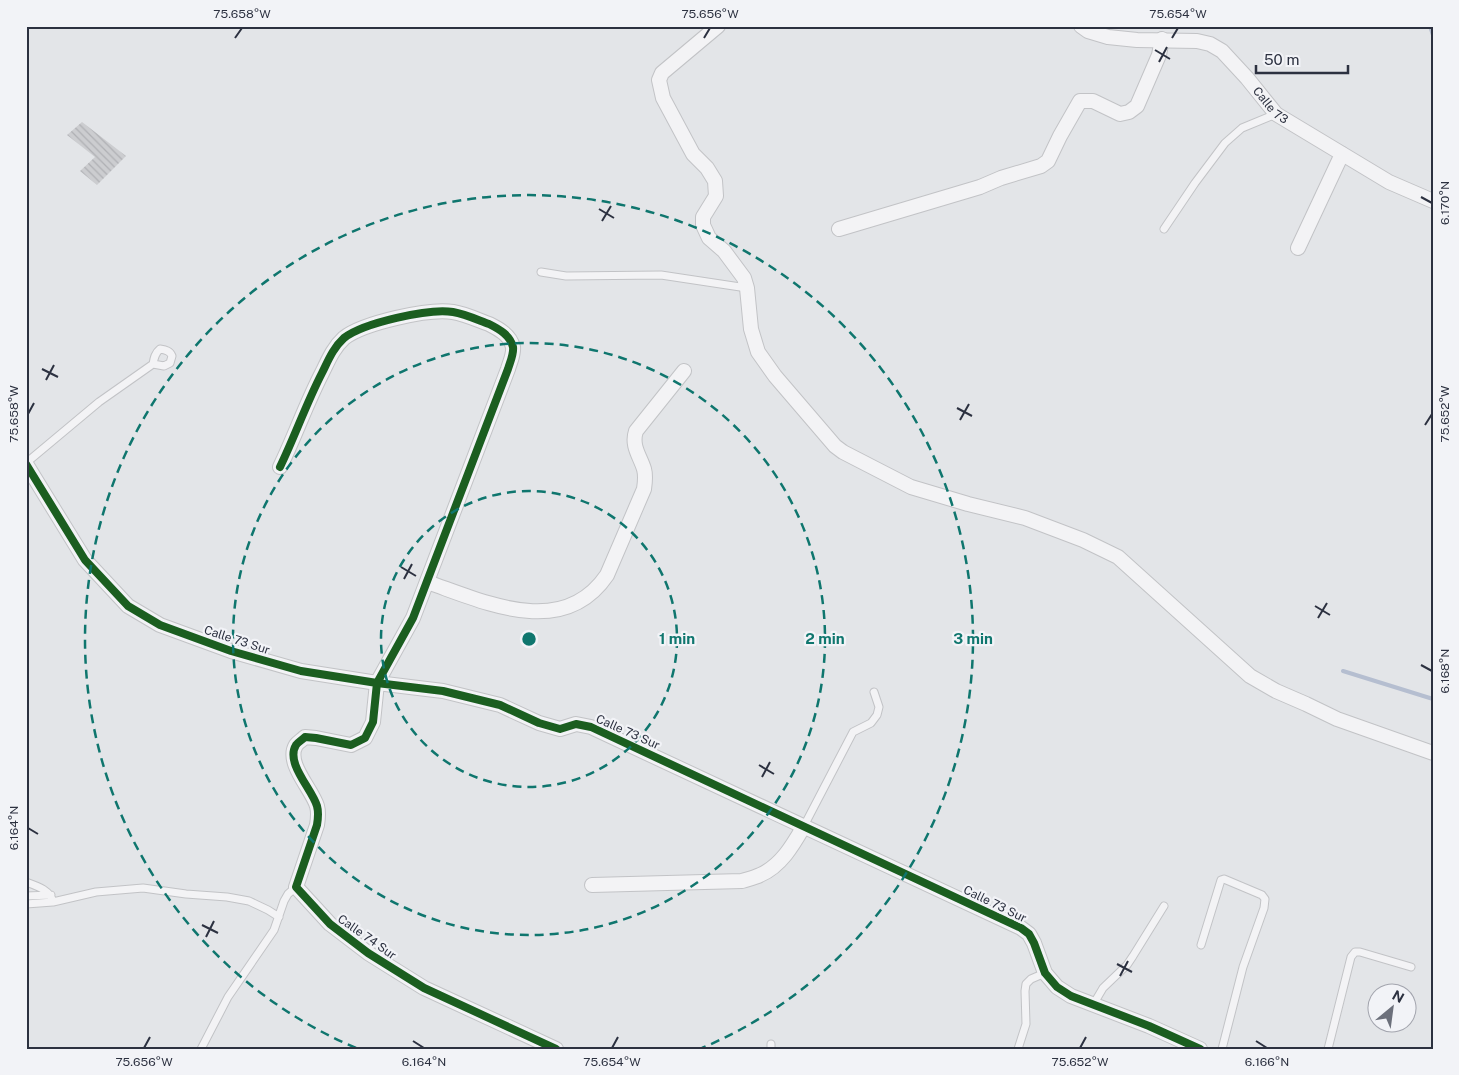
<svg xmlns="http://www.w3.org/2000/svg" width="1459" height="1075" font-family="'Public Sans',sans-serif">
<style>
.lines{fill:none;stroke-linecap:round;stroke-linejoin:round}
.stream{stroke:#b5bed0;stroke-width:4}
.building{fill:url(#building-back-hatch)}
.lane-casing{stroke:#c2c3c6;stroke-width:9}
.street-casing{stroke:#c2c3c6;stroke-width:16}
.lane{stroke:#f3f3f5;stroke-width:7}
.street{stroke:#f3f3f5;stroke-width:14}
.cycleway-casing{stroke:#f2f3f7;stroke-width:11}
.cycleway{stroke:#1b5e20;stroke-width:8}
.ticks{fill:none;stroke:#2c3140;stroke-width:2}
.ring{fill:none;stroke:#0f766e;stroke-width:2.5;stroke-dasharray:9 6}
.labels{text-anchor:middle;stroke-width:4.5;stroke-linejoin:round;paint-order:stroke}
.street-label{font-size:12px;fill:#2c3140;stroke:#f2f3f7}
.centre{fill:#0f766e;stroke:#f2f3f7;stroke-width:2.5}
.ring-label{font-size:15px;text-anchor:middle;font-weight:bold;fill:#0f766e;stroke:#f2f3f7;stroke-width:4.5;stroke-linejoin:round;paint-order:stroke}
.neatline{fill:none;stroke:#2c3140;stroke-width:2}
.ticks-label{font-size:12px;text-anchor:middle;fill:#2c3140}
</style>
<defs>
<pattern id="building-back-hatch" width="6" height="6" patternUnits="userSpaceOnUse" patternTransform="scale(1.25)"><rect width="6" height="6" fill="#cccdd0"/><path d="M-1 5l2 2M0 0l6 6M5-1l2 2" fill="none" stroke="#afb0b4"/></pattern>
</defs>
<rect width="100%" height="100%" fill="#e3e5e8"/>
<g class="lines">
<path class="stream" d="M1430,26l3,9
M1343,671l90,28"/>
</g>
<path class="building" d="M82,122l44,34 -29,29 -17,-14 15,-14 -28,-22z"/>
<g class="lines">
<g class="lane-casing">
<path id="lane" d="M1164,229l31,-46 30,-40 17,-15 34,-14
M541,272l25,4 95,-1 86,13
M26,463l73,-61 54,-38 11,2 6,-3 2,-7c-2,-5 -6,-6 -12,-7 -5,4 -6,9 -7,15
M804,826l49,-94 18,-9 6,-8 2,-8 -5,-15
M26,882c11,4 24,8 27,20
M26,896l25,-1
M26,904l27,-2 43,-10 47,-4 43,6 41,3 22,4 19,9 11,7
M1201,945l20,-65 3,-1 38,16 3,4 -1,9 -21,59 -21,82
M1093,1005l10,-17 24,-23 6,-9 31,-50
M201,1049l27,-52 46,-67 10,-29 4,-7 8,-7
M771,1049v-5
M1018,1049l8,-25 -1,-33 1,-7 5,-5 14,-6
M1328,1049l23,-92 4,-5h5l51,15"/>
</g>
<g class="street-casing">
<g id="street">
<path d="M718,26l-56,47 -3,7 4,18 30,56 14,14 8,13 1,15 -13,21v8l6,13 15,13 20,27 3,10 4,41 7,23 17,24 60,70 8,6 68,35 57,17 57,14 58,22 35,17 132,119 26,15 30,13 31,15 96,34"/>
<path id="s1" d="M1081,26l7,5 20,6 29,3 60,1 13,3 12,7 25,27 29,36 113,68 44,19"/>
<path d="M839,229l141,-42 21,-9 40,-12 7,-5 12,-25 20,-35h13l27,13 9,-2 8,-6 22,-51 3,-16"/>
<path d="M1298,248l44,-94"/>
<path d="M26,464l59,96 43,46 32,19 71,26 70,20 76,12 66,8 57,14 39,18 21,6 16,-5 15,3 430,201 8,6 5,9 11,30 12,14 14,9 78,30 51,23"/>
<path d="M280,467c15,-31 26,-63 42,-94 6,-12 11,-25 22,-35 19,-15 85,-30 109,-26 12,2 25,8 36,12 10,5 21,11 24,23 1,7 -3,15 -5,22l-95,249 -36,65 -4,39 -8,16 -14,7 -35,-7 -11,-1c-3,3 -7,5 -9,8 -11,18 16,44 21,61 2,7 1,13 0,19l-21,62 34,37 38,29 56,35 132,61"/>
<path d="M427,582c58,20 136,58 180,-7l37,-86c1,-7 2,-13 0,-20 -4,-13 -13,-23 -8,-38l48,-60"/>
<path d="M592,885l150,-4c6,-2 12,-3 18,-6 21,-9 33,-30 44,-49"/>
</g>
</g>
<use href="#lane" class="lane"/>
<use href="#street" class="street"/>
<g class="cycleway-casing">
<path id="cycleway" d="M26,464l59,96 43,46 32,19 71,26 70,20 76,12 66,8 57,14 39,18 21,6 16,-5 15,3 430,201 8,6 5,9 11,30 12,14 14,9 78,30 51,23
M280,467c15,-31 26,-63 42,-94 6,-12 11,-25 22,-35 19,-15 85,-30 109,-26 12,2 25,8 36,12 10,5 21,11 24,23 1,7 -3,15 -5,22l-95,249 -36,65 -4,39 -8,16 -14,7 -35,-7 -11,-1c-3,3 -7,5 -9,8 -11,18 16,44 21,61 2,7 1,13 0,19l-21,62 34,37 38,29 56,35 132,61"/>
</g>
<use href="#cycleway" class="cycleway"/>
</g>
<path class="ticks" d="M235,38l7,-10M704,38l6,-10M1172,38l6,-10M1155,50l15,9M1159,62l8,-15M1421,197l11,6M599,209l15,9M602,221l9,-15M42,369l16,8M46,380l8,-15M957,408l15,8M28,414l6,-11M960,420l9,-16M1425,425l7,-11M401,567l15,9M404,579l8,-15M1315,606l15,9M1318,618l9,-15M1421,665l11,6M759,765l15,9M762,777l8,-15M28,828l10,6M202,925l16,8M206,937l8,-16M1117,964l15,8M1120,976l8,-15M413,1041l11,7M1256,1041l11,7M144,1048l6,-11M612,1048l6,-11M1080,1048l6,-11"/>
<g class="ring">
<circle cx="529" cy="639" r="148"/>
<circle cx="529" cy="639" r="296"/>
<path d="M356 1048A444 444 0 1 1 702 1048"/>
</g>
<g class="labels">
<g class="street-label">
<text dy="4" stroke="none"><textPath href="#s1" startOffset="219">Calle 73</textPath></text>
<text transform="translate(237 640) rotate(18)" y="4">Calle 73 Sur</text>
<text transform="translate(628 732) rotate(24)" y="4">Calle 73 Sur</text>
<text transform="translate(995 904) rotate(26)" y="4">Calle 73 Sur</text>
<text transform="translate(367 937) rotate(35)" y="4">Calle 74 Sur</text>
</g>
</g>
<circle cx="529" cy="639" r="8" class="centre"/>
<g class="ring-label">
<text x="677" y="644">1 min</text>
<text x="825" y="644">2 min</text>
<text x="973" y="644">3 min</text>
</g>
<rect width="1459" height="1075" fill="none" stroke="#f2f3f7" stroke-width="55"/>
<g transform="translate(1392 1008) rotate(29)"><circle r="24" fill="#f2f3f7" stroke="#a3a5ae"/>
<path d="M0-4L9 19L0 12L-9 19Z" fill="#6c707b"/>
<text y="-8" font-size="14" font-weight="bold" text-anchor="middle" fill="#2c3140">N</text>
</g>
<path d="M1256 65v8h92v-8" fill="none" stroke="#2c3140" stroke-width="2.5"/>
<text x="1264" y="65" font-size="15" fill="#2c3140" stroke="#f2f3f7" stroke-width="4" paint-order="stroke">50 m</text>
<rect x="28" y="28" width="1404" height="1020" class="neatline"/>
<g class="ticks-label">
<text x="242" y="18">75.658°W</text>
<text x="710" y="18">75.656°W</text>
<text x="1178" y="18">75.654°W</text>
<text transform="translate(1445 203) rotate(-90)" y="4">6.170°N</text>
<text transform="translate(14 414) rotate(-90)" y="4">75.658°W</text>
<text transform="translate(1445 414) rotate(-90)" y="4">75.652°W</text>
<text transform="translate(1445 671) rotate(-90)" y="4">6.168°N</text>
<text transform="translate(14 828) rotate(-90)" y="4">6.164°N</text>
<text x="144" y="1066">75.656°W</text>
<text x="424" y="1066">6.164°N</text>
<text x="612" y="1066">75.654°W</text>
<text x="1080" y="1066">75.652°W</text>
<text x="1267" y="1066">6.166°N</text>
</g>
</svg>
